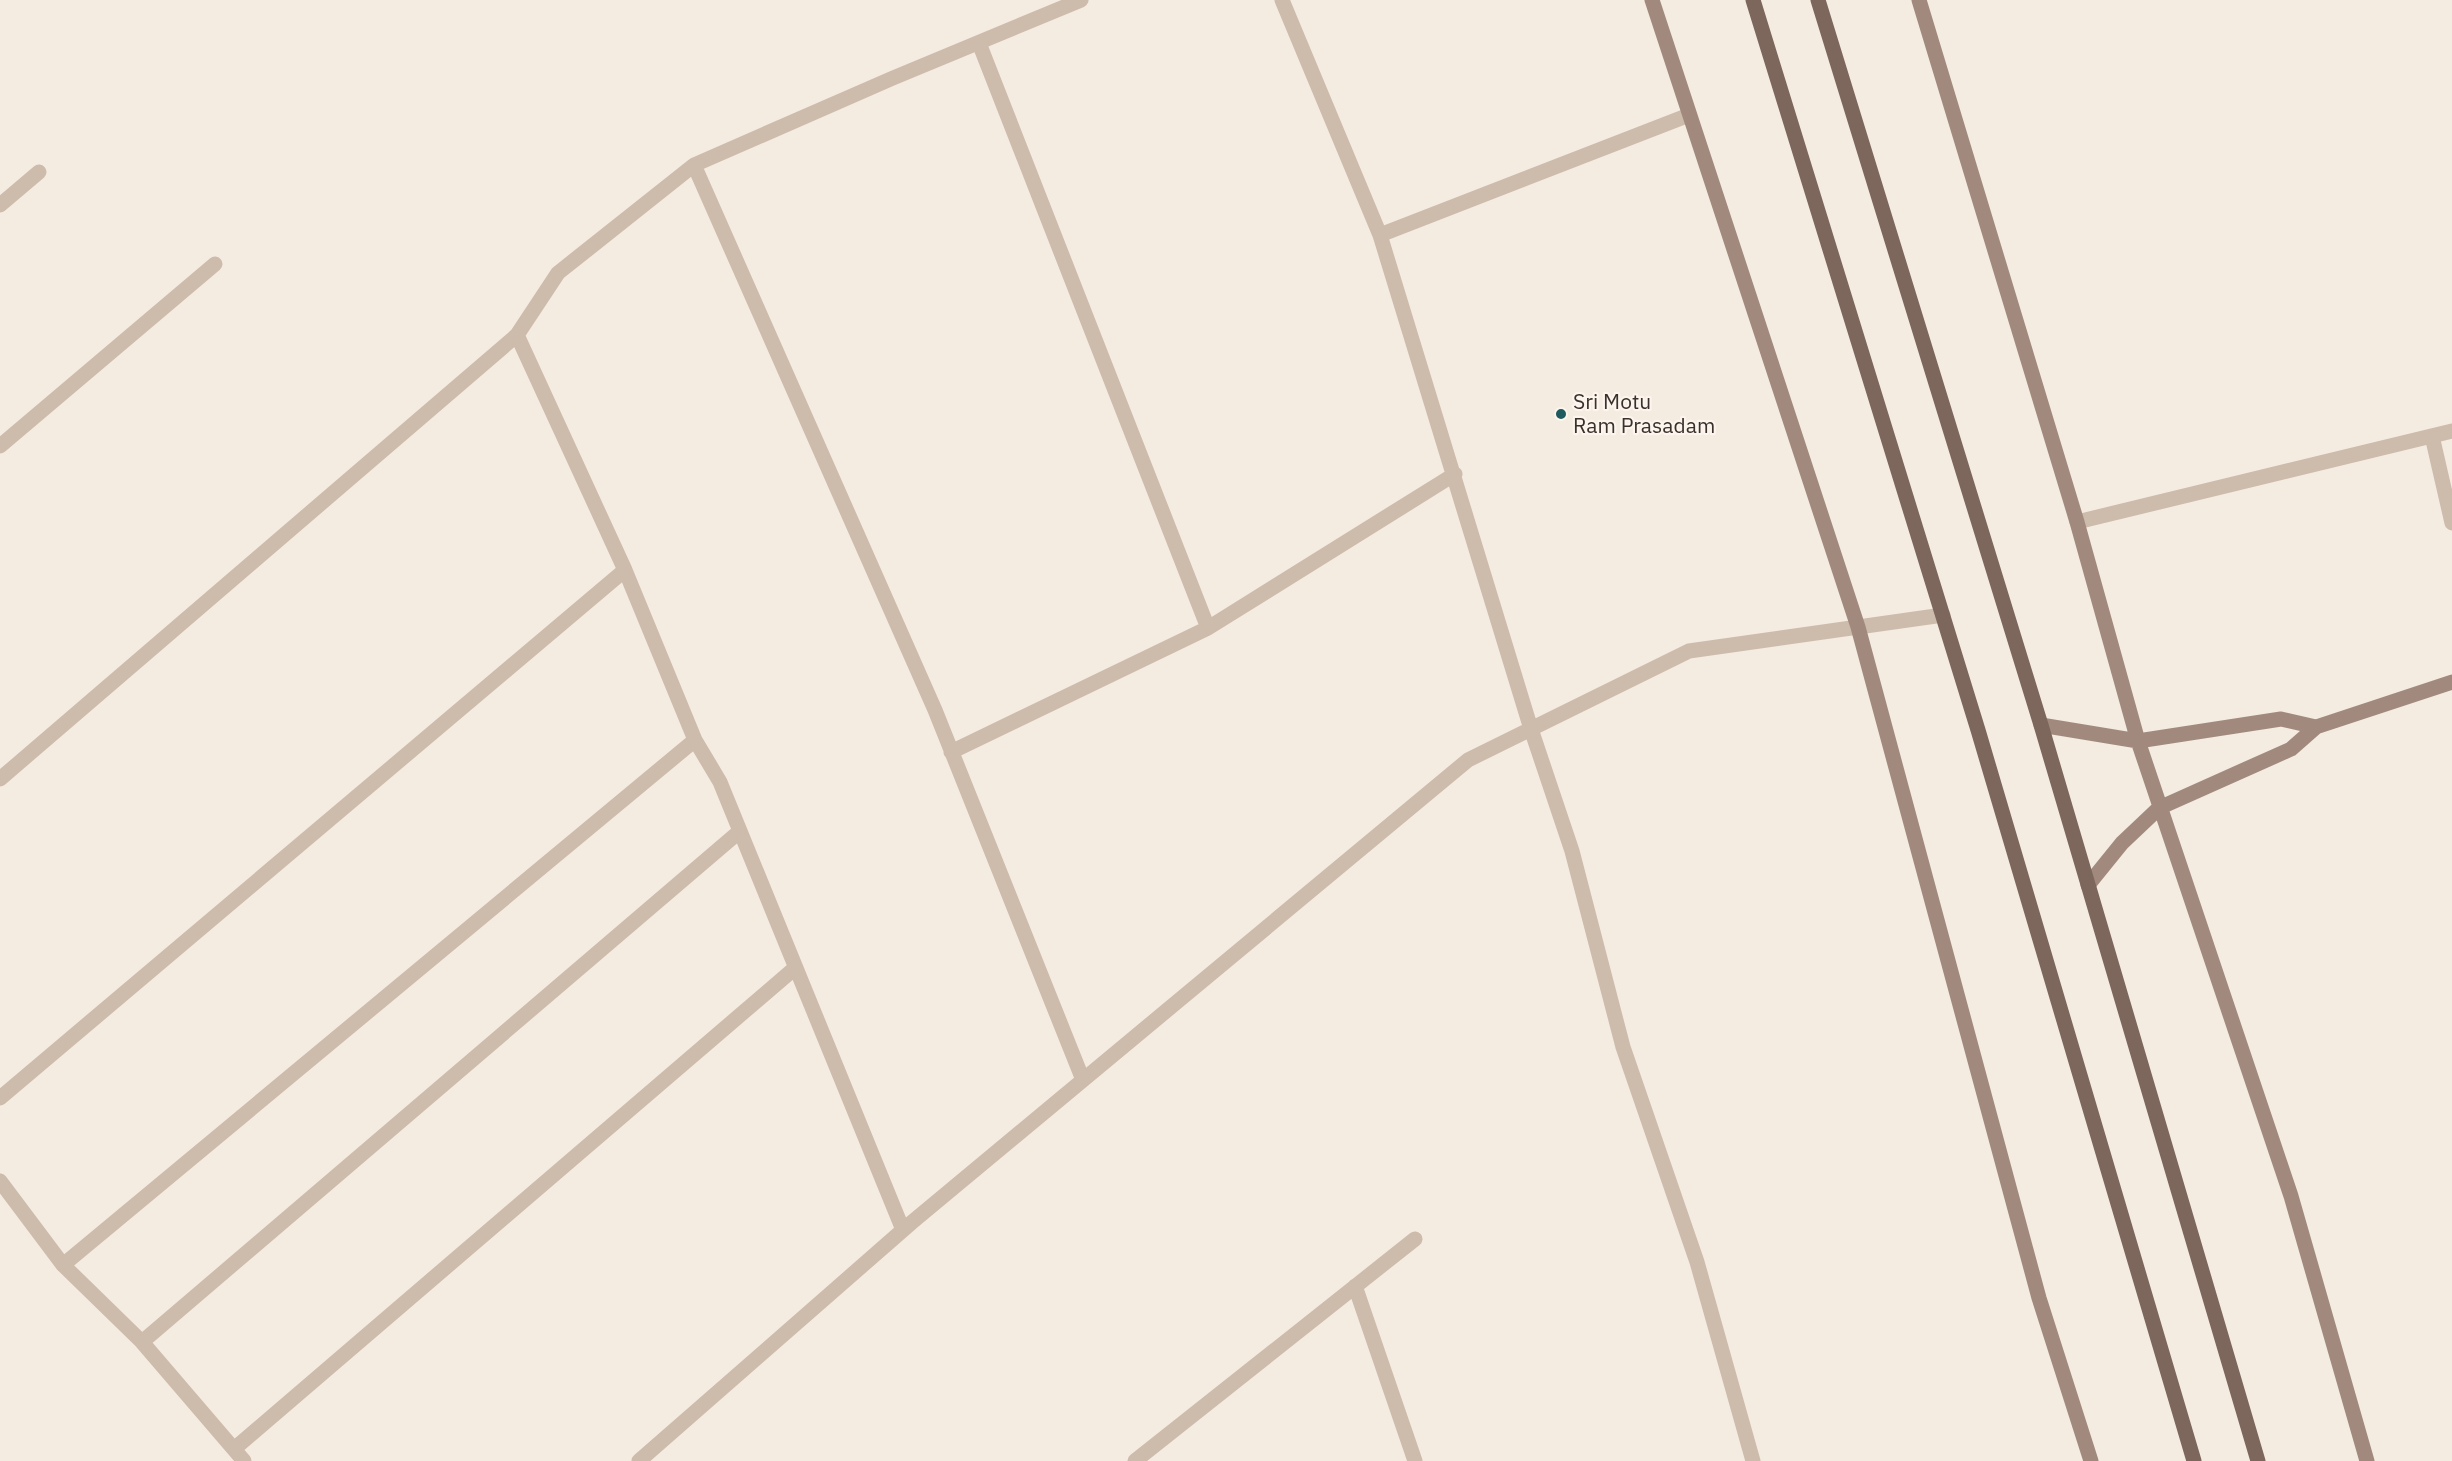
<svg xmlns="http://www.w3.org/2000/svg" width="2452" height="1461" font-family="'IBM Plex Sans',sans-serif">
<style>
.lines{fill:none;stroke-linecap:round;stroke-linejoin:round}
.street{stroke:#cdbbac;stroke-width:15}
.secondary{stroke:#a18a7d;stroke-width:15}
.primary{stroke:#7d675c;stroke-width:15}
.poi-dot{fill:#1f5a5e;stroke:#fbf5ee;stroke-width:2}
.labels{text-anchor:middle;stroke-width:4.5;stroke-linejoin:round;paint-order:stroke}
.poi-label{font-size:21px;fill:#3b302b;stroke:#fbf5ee;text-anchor:start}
</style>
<rect width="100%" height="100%" fill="#f4ebe1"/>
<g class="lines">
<path class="street" d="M1282,0l98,235
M979,43l229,585
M1689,115l-309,120 151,494 41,122 51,196 74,215 56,199
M694,165l241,545 148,370
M0,205l39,-33
M2432,436l20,87
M0,446l215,-182
M2077,522l375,-91
M951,752l257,-124 247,-154
M0,779l517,-444
M0,1098l625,-528
M0,1181l63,84 79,77 102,119
M903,1230l-183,-448 -25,-42 -70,-170 -108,-235 41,-62 136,-108 199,-87 188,-78
M63,1265l632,-525
M1355,1286l60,175
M142,1342l598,-511
M234,1449l561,-481
M639,1461l272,-238 557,-463 221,-109 254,-36
M1135,1461l280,-222"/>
<path class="secondary" d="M1652,0l206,627 181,671 52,163
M1919,0l158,522 61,219 153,455 76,265
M2041,725l97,16 143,-22 35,8 -25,22 -132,59 -37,35 -34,42
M2316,727l136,-45"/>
<path class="primary" d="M1753,0l225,730 216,731
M1818,0l223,725 217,736"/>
</g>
<circle class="poi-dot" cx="1561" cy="414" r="6"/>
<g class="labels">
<g class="poi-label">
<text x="1573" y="409">Sri Motu<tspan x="1573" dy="24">Ram Prasadam</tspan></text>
</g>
</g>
</svg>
